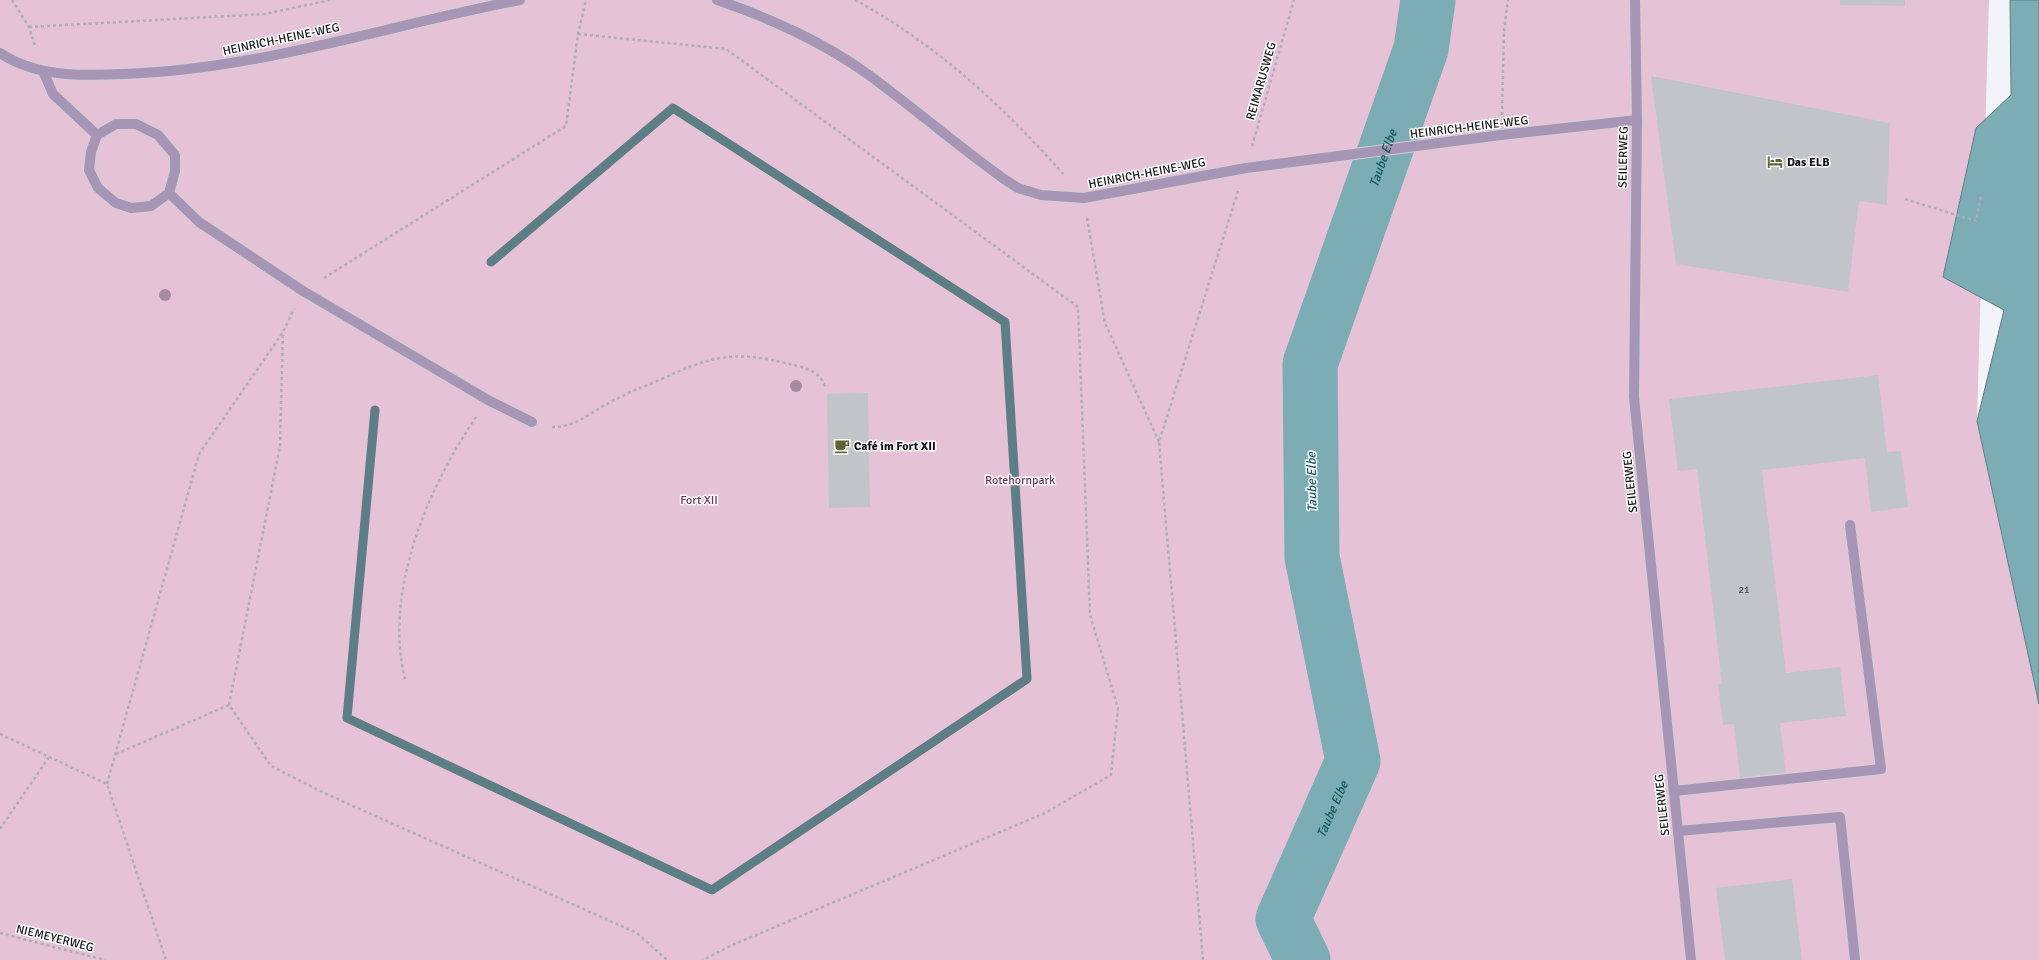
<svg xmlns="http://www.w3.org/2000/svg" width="2039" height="960" font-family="Signika,sans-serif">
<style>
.green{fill:#e6c2d7}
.water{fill:#7cadb5;stroke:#5c7e84}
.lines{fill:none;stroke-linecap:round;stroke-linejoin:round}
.stream{stroke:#5c7e84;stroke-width:9}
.river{stroke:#7cadb5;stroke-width:55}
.building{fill:#c1c5c9}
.service-casing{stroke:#cfd0d5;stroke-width:12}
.minor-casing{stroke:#cfd0d5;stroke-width:12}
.path{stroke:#adaeb3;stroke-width:2.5;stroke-dasharray:3 3;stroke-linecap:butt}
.service{stroke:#a795b5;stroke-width:10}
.minor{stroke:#a795b5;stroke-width:10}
.tree{fill:#a78ca0}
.labels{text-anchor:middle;stroke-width:3;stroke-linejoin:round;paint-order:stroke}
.number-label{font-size:10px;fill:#3d3e40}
.street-label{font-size:12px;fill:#111113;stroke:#fff}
.poi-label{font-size:12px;font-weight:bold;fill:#111113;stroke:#fff;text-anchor:start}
.park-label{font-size:12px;fill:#693757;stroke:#fff}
.water-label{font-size:13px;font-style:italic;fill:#135761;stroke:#fff}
</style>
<rect width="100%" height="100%" fill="#f3f4fa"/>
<path class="green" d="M0,0h1989l-12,421 62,283v256h-2039z"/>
<path class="water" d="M2010,0h29v704l-62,-283 27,-111 -61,-33 33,-149 35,-33z"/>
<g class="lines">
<path class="stream" d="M375,410l-28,308 365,172 315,-211 -22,-357 -332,-214 -182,154"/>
<path class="river" id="s1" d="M1303,960l-20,-41 70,-158 -41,-204 -2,-193 111,-315 7,-49"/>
</g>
<path class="building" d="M1840,0h65v6l-65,-1z
M1651,76l239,47 -3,82 -28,-4 -11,91 -172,-28z
M1878,375l9,77 14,-1 7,56 -37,5 -6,-54 -103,12 24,203 54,-6 6,49 -66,7 6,49 -46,6 -6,-54 -11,1 -5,-41h4l-25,-215 -19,2 -9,-72z
M868,393l2,114 -41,1 -2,-114z
M1792,879l10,81h-77l-9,-72z"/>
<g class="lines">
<g class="service-casing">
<path id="service" d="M717,0c51,17 108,43 152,75 46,34 89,71 135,104l14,9 23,7 43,3 162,-30 255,-33 136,-15
M0,53c36,24 81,23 123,21 135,-4 265,-49 397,-74
M43,71l10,23 44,41
M116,124h20l22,11 17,20v16l-6,22 -18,13 -20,2 -15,-5 -18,-15 -9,-18 2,-18 6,-17z
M169,193l30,29 104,69 185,109 44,22
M1674,791l207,-22 -31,-244
M1678,831l162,-14 15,143"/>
</g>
<g class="minor-casing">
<path id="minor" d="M1635,0l2,120 -3,277 57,563"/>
</g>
<path class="path" d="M12,0l17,27 6,19
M855,0c81,44 148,106 209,175
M29,27l236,-13 65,-14
M578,34l148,15 352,258 12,308 28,93 -7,67 -66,38 -315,133 -27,14
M1502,115l2,-85 4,-30
M1252,146l42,-146
M1905,199l71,22 5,-25
M1087,218l18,105 54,119
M324,278l242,-152 12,-92 8,-34
M552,427c21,1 38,-14 55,-23 16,-9 33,-16 50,-23 53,-24 74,-32 132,-17 15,3 31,7 36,23
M405,679c-22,-86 23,-192 71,-262
M229,705l51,-259 3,-114
M0,734l107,50 59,176
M116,754l113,-49 42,61 53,27 313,140 30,27
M107,784l92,-330 84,-122 11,-23
M0,829l49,-72
M0,933l105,27
M1203,960l-44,-518 79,-251"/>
<use href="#service" class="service"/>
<use href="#minor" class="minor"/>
</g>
<g class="tree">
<circle cx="165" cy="295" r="6"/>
<circle cx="796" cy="386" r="6"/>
</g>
<defs>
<g id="hotel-bare" transform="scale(1.2)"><path d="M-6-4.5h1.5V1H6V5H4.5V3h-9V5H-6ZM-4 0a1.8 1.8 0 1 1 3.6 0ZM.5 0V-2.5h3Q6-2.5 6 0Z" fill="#616330" stroke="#fff" stroke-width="2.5" paint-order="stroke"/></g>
<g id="cafe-bare" transform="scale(1.2)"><path d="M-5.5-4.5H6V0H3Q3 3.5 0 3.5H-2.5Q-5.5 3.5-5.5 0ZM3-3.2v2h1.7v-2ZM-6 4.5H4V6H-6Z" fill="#616330" stroke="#fff" stroke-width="2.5" paint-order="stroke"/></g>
</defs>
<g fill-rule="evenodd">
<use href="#hotel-bare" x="1775" y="162"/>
<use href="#cafe-bare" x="842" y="446"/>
</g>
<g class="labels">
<g class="number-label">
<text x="1744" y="593">21</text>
</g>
<g class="street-label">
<text transform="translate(281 39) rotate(-12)" y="4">HEINRICH-HEINE-WEG</text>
<text transform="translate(1261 81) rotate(-74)" y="4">REIMARUSWEG</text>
<text transform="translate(1469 127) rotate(-7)" y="4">HEINRICH-HEINE-WEG</text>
<text transform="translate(1623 157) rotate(-89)" y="4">SEILERWEG</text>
<text transform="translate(1147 173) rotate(-11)" y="4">HEINRICH-HEINE-WEG</text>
<text transform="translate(1630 482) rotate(-96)" y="4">SEILERWEG</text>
<text transform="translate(1662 805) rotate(-96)" y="4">SEILERWEG</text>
<text transform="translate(55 938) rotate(14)" y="4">NIEMEYERWEG</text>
</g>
<g class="poi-label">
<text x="1787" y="166">Das ELB</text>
<text x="854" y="450">Café im Fort XII</text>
</g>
<g class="park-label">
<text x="1020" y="484">Rotehornpark</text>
<text x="699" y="504">Fort XII</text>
</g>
<g class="water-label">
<text dy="5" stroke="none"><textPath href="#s1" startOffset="838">Taube Elbe</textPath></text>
<text transform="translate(1311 482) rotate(-91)" y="5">Taube Elbe</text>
<text dy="5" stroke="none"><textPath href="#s1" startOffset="166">Taube Elbe</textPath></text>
</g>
</g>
</svg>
